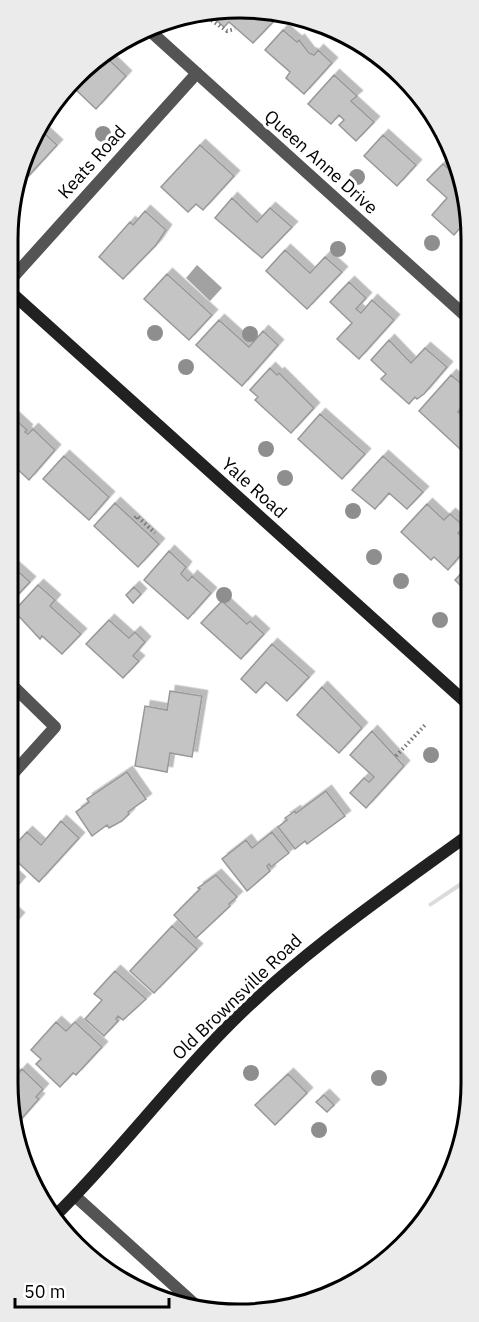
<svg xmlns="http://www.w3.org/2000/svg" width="479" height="1322" font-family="'IBM Plex Sans',sans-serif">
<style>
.green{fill:#dbdbdb}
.water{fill:#a2a2a2}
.building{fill:#c4c4c4;stroke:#989898;stroke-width:1.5;filter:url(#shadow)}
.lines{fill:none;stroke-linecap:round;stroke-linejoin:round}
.path{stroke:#767676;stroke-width:4;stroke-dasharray:1.5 3;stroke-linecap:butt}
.street{stroke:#545454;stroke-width:12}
.secondary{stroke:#212121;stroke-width:12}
.tree{fill:#8e8e8e}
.labels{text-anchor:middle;stroke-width:6;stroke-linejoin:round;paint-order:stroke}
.street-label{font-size:18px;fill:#000;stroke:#fff}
.rim{fill:none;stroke:#000;stroke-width:3}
</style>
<defs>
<filter id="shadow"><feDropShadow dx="5.5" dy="-5.5" stdDeviation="0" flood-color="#0004"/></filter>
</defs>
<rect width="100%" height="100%" fill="#fff"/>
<path class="green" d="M466,878l2,4 -38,25 -2,-3z"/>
<path class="water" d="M197,265l25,23 -12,13 -24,-23z"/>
<path class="building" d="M215,10l48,3 10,9 -20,21 -24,-21 -5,5 -14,-12z
M283,30l14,12 2,-2 10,13 5,2 4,-5 14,13 -28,31 -18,-16 4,-6 -25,-22z
M105,56l21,20 -30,33 -21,-20z
M334,75l23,21 -6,5 23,21 -18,19 -17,-16 5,-5 -5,-5 -8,9 -23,-20z
M40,129l17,16 -34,37 -6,-6 16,-28 -1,-1z
M383,135l33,30 -19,21 -33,-30z
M200,145l34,31 -31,34 -7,-6 -8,8 -27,-25z
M443,164l18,16 8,29v9l-15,17 -22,-20 15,-17 -20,-18z
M232,198l25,24 13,-14 22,19 -30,31 -47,-40z
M145,211l21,19 -10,15 -33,34 -24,-22 31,-35 3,3z
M285,250l25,23 15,-16 17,15 -35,37 -41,-38z
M167,274l45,41 -23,25 -45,-41z
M349,282l17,16 -10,11 5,4 11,-13 22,20 -35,39 -22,-20 15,-16 -22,-21z
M219,320l30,27 14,-16 15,14 -36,41 -46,-41z
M389,340l22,23 14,-15 22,19 -23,27 -7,5 -2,-2 -6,7 -28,-25 5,-5 -15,-14z
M270,368l7,7 2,-2 35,35 -23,25 -36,-33 3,-3 -8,-7z
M451,375l19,16v7l-12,14 12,10v16l-10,11 -41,-38z
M320,414l45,40 -23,25 -44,-40z
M13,417l14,13 -2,2 3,2 5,-5 22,21 -26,30 -16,-15z
M64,456l45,41 -20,23 -46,-41z
M383,456l40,36 -16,17 -18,-16 -14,16 -23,-19z
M115,503l44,41 -21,23 -44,-41z
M427,504l17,16 6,-6 15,13 -7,6 12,11 -22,26 -14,-13 -3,3 -30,-28z
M169,551l17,16 -5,7 7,7 4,-5 19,17 -23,26 -44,-39z
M470,564v31l-15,-15z
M12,566l18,16 -18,19z
M38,585l17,15 -5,6 31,28 -19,20 -20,-18 -2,3 -26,-28z
M134,587l7,7 -8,9 -7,-8z
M222,601l25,23 3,-3 14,13 -23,25 -40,-36z
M109,620l20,18 6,-6 10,10 -12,14 6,5 -16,17 -37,-34z
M272,644l37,33 -22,24 -21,-19 -10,11 -15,-14z
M322,687l40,41 -23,25 -42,-38z
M170,691l32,5 -10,61 -22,-4 -3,19 -32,-6 10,-60 22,4z
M372,731l32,35 -38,42 -16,-15 14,-15 5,4 5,-5 -24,-22z
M127,772l19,27 -18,13 1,2 -7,7 -13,7 -2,-3 -15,11 -16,-24 13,-10 -2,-3z
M326,791l19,25 -38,28 -2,-3 -10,8 -17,-22 9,-7 -2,-2 10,-7 1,2z
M61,821l18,17 -40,44 -29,-27v-5l17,-18 14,13z
M272,832l17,21 -18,14 -2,-3 -2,2 3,5 -23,20 -25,-32 24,-19 6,8z
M9,872l11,10 -11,13z
M216,875l21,22 -8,7 1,2 -34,32 -22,-23 26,-26 -2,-1z
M9,909l10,9 -10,11z
M172,926l25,23 -43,44 -24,-22z
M115,971l31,28 -23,21 -5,-4 -2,3 2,2 -14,15 -19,-17 17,-19 -8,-6z
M56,1022l10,9 9,-9 27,25 -26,28 -3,-2 -13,14 -24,-23 5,-5 -10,-9z
M22,1069l21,20 -7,8 3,2 -24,27 -7,-47 5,-5 3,2z
M288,1074l19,19 -32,32 -20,-20z
M324,1095l10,10 -7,7 -11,-10z"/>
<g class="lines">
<path class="path" d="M204,15l23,16 8,-2
M135,518l2,-2 18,17
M396,756l30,-32"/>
<path class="street" d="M149,30l321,290
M15,275l182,-202
M10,777l45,-50 -44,-43
M75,1196l125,113"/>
<path class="secondary" d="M14,295l457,412
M54,1217c61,-60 112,-128 172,-189 74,-75 160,-133 245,-195"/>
</g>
<g class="tree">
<circle cx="103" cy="134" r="8"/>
<circle cx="357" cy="177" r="8"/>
<circle cx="432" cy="243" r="8"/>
<circle cx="338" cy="249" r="8"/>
<circle cx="155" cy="333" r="8"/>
<circle cx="250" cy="334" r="8"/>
<circle cx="186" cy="367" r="8"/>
<circle cx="266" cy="449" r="8"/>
<circle cx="285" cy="478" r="8"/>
<circle cx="353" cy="511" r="8"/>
<circle cx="374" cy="557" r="8"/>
<circle cx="401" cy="581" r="8"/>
<circle cx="224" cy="595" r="8"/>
<circle cx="440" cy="620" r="8"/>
<circle cx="431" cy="755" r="8"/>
<circle cx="251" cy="1073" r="8"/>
<circle cx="379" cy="1078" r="8"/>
<circle cx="319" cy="1130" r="8"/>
</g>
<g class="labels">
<g class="street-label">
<text transform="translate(92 162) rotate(-48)" y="6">Keats Road</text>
<text transform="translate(321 162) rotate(42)" y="6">Queen Anne Drive</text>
<text transform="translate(254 488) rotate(42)" y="6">Yale Road</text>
<text transform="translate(237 997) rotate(-44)" y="6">Old Brownsville Road</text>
</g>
</g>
<path d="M0 0H479V1322H0ZM239 18H240A221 221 0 0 1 461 239V1083A221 221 0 0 1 240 1304H239A221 221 0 0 1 18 1083V239A221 221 0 0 1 239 18Z" fill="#ebebeb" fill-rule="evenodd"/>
<path class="rim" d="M239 18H240A221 221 0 0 1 461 239V1083A221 221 0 0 1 240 1304H239A221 221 0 0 1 18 1083V239A221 221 0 0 1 239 18Z"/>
<path d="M15 1298v9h154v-9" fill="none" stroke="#000000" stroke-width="3"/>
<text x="24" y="1298" font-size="18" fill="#000000" stroke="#ffffff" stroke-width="4.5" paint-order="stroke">50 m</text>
</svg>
